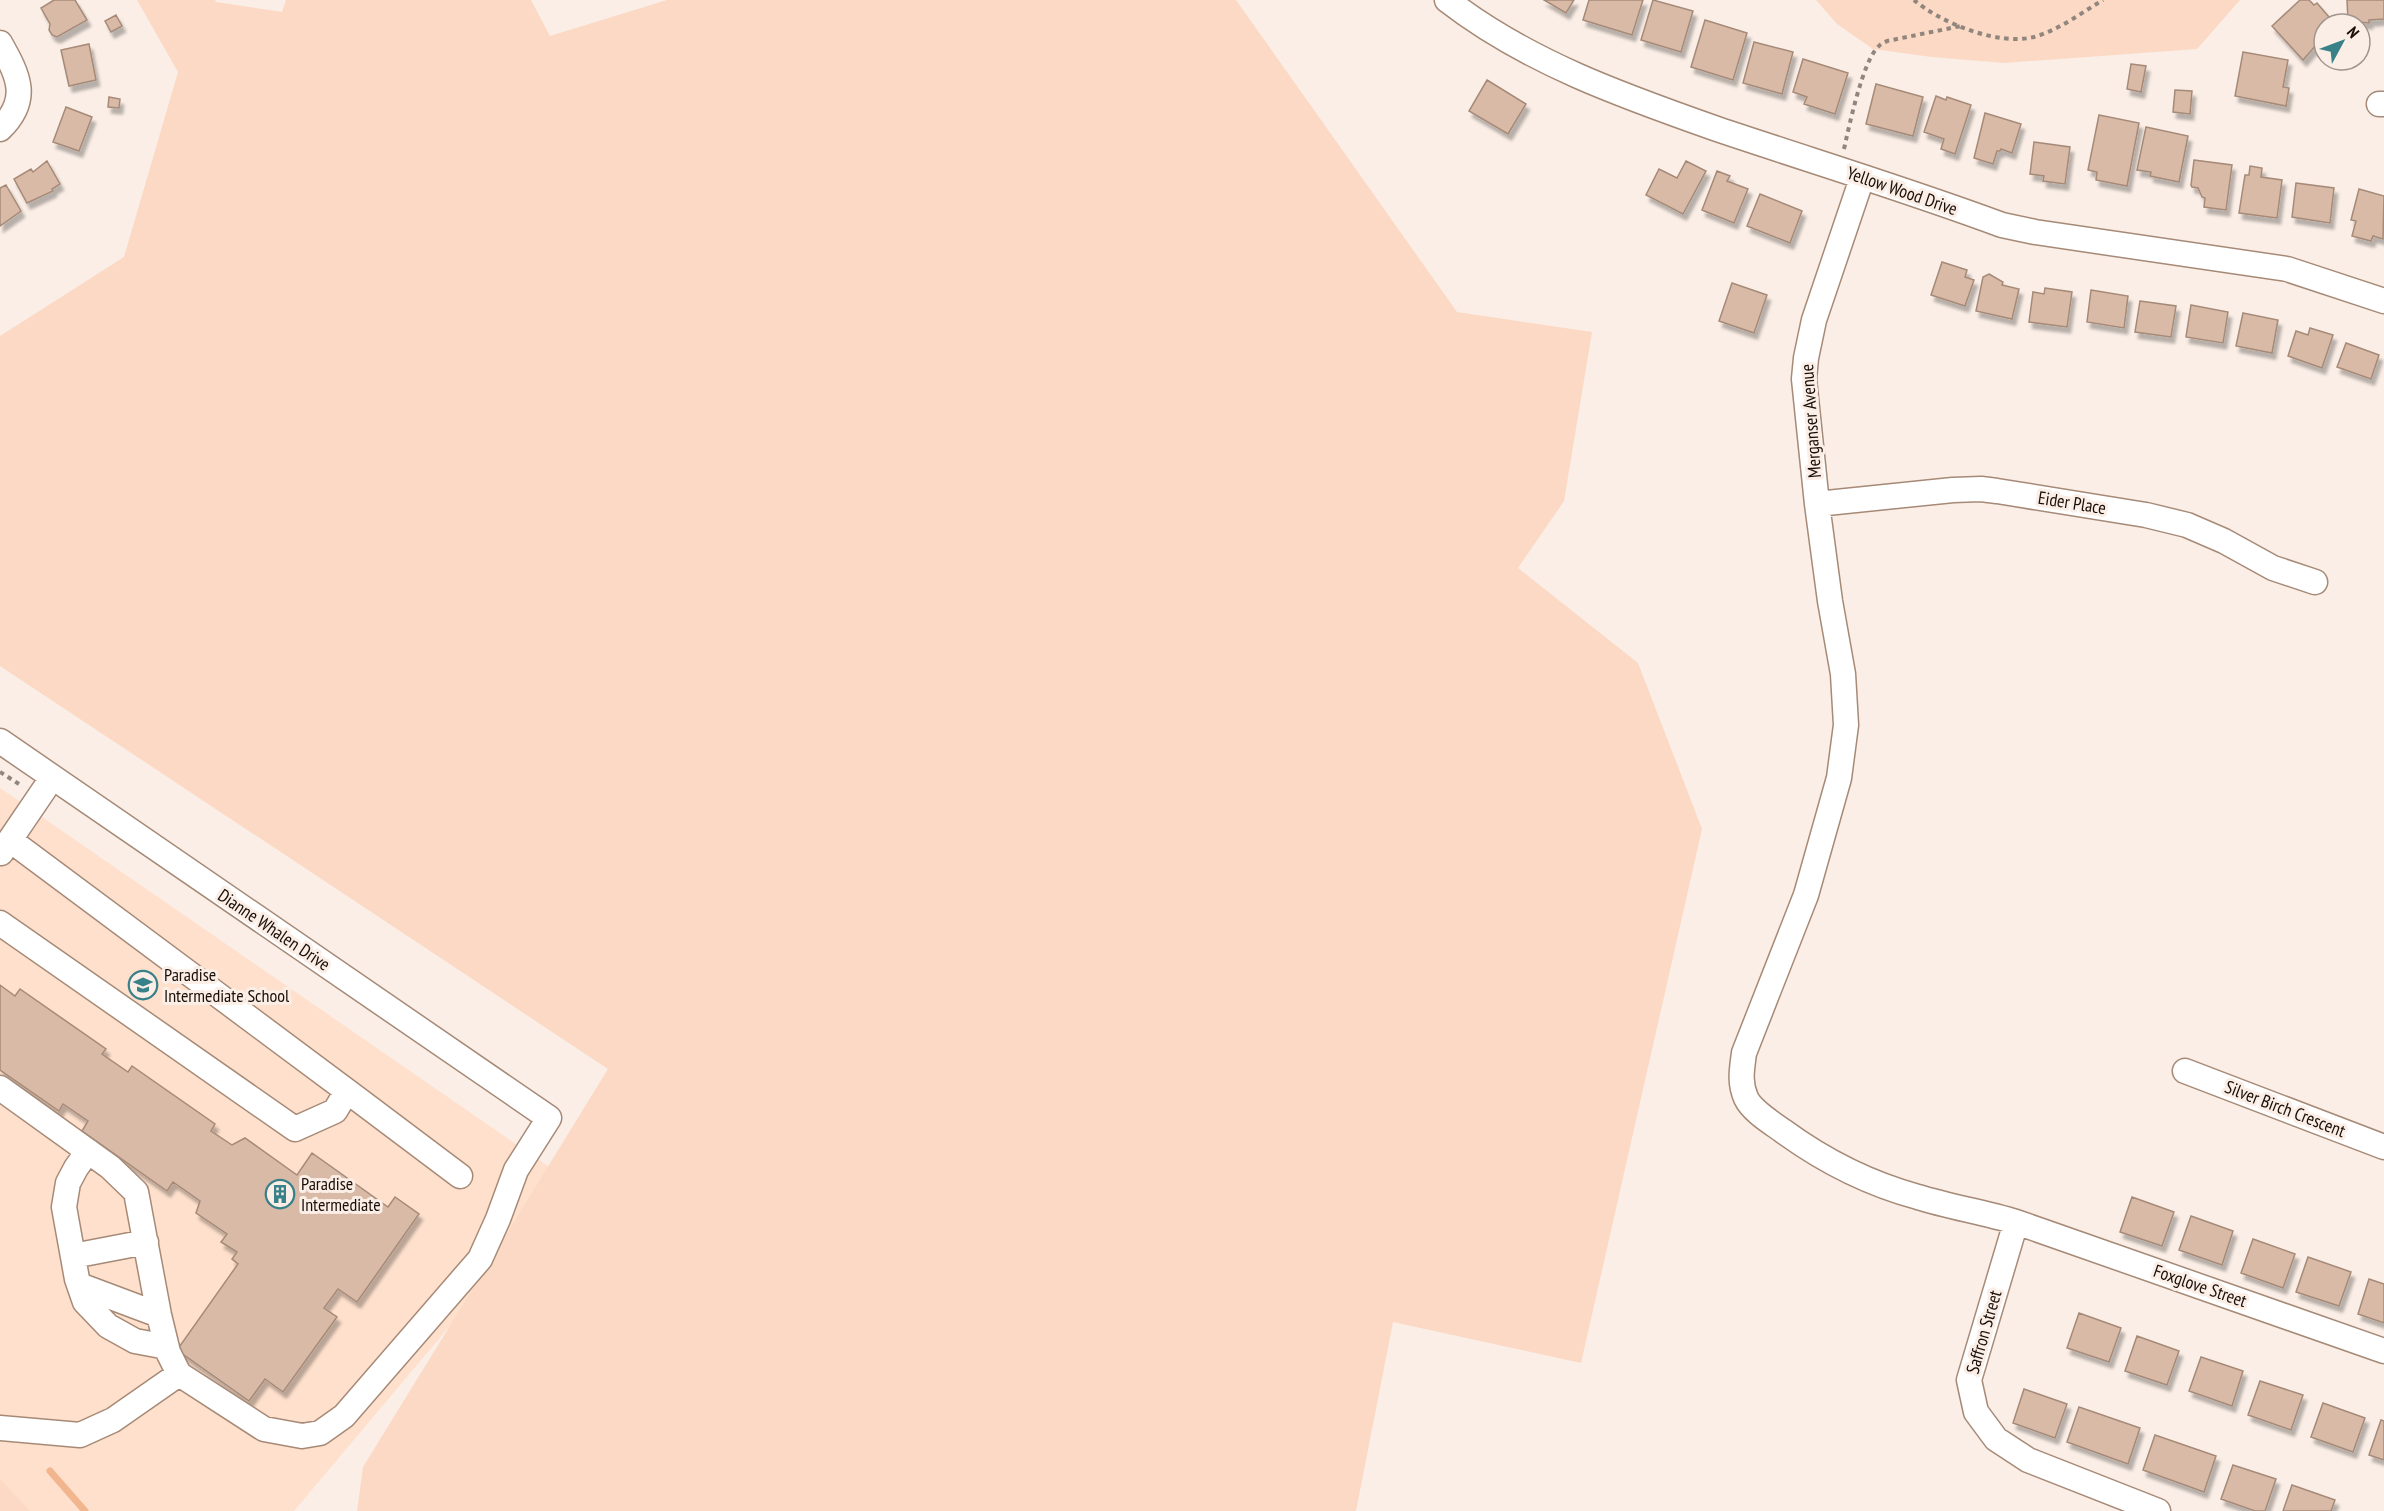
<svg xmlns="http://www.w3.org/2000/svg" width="2384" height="1511" font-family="'PT Sans Narrow',sans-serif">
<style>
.built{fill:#fee0cc}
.green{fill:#fbd9c4}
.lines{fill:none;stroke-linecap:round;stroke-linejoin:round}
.stream{stroke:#f2b68e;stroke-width:7}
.building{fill:#d8baa7;stroke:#a68a78;stroke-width:1.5;filter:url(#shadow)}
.minor-casing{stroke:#a68a77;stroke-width:27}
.path{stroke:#91867e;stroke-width:4;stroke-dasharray:4.5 4.5;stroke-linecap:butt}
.minor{stroke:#fff;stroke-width:24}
.labels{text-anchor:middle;stroke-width:6;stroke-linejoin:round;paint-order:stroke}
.street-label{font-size:18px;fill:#190f08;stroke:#faeee6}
.poi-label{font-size:18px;fill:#190f08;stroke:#faeee6;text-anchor:start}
</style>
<defs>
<filter id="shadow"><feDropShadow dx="3.5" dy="6" stdDeviation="1.5" flood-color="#0004"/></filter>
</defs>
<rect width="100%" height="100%" fill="#faeee6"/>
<path class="built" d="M0,788l571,394 -277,329h-294z"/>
<path class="green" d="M137,0h78l1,2 66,10 4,-12h245l19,36 117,-36h569l221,312 135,20 -28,169 -46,67 120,95 64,166 -121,534 -188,-41 -37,189h-999l6,-44 245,-398 -608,-403v-330l124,-79 54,-185z
M1816,0h424l-43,49 -193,14 -72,-6 -59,-8 -36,-25z
M0,1479l30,32h-30z"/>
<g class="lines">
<path class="stream" d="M50,1471l35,40"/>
</g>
<path class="building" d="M54,0h21l12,20 -30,17 -5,-2 -3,-5 1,-6 -9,-16z
M1544,0h30l-8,13z
M1589,0h54l-11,35 -49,-15z
M1653,0l40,11 -12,41 -40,-12z
M2300,0h9l5,5 3,-2 12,14 -2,2 4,5h-7v12l-21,24 -31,-34z
M2347,0h37v19l-15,1v3l-21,-2z
M116,15l6,11 -11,6 -6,-11z
M1705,20l42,13 -14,47 -42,-13z
M1754,42l39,10 -11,42 -39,-11z
M89,44l7,36 -27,6 -8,-36z
M2243,52l45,8 -5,27 6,1 -3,18 -51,-10z
M1803,59l45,14 -13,41 -31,-10 3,-7 -14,-5z
M2131,64l15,2 -5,26 -14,-3z
M1487,80l39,24 -18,30 -39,-23z
M1876,84l47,13 -10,39 -47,-12z
M2175,90l17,1 -2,23 -17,-2z
M1936,96l10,4 1,-3 24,8 -16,49 -14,-5 3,-10 -20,-7z
M109,97l11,2 -1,9 -11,-1z
M66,107l26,10 -13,34 -26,-9z
M1985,113l36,11 -9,29 -11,-4 -1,2h-3l-4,13 -19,-6z
M2099,115l40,8 -12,63 -31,-6 1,-8 -9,-2z
M2146,127l42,9 -9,46 -29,-6 1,-4 -14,-2z
M2034,142l36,5 -5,37 -22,-3 1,-5 -14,-2z
M2194,160l38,5 -6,45 -22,-3 1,-9 -3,-1 -4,-9 -6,-1 -1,-2z
M47,161l13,23 -8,5 1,2 -26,12 -13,-24 17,-10 2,3z
M1686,161l20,10 -23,43 -37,-19 13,-26 18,9z
M2250,166l12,2 -1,9 21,3 -5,38 -38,-5 6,-38h4z
M1717,171l13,5 -3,5 21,8 -14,34 -32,-13z
M2296,183l38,5 -4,35 -38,-6z
M6,185l15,26 -21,15v-38z
M2359,189l25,7 -1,43 -10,-3 -2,5 -19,-5 4,-15 -5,-1z
M1760,194l42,17 -12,32 -43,-17z
M1942,262l25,8 -2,7 9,3 -9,26 -34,-11z
M1989,274l14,8 -1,3 17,4 -7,30 -36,-8 7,-34z
M1732,283l35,12 -13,38 -35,-12z
M2045,288l27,4 -5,35 -38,-5 4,-30 11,2z
M2091,290l37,6 -4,32 -37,-6z
M2140,301l36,5 -5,31 -36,-5z
M2191,305l37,7 -5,31 -37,-6z
M2243,313l35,7 -6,33 -36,-7z
M2310,328l23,7 -11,33 -34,-12 8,-25 12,4z
M2346,343l33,12 -8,24 -34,-12z
M0,985l15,11 5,-7 86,60 -4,5 26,18 4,-6 83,58 -4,7 21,14 13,-7 52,37 15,-22 76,54 7,-10 24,17 -62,88 -19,-13 -14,19 13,9 -54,75 -18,-13 -16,22 -72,-51 61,-86 -6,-5 5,-7 -16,-10 6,-8 -31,-21 4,-12 -27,-19 -6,9 -85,-60 6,-10 -25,-17 -4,7 -59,-41z
M2132,1197l42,15 -12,34 -42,-14z
M2191,1216l42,15 -11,34 -43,-15z
M2253,1239l42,15 -12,34 -42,-15z
M2308,1257l43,15 -12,34 -43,-14z
M2369,1279l15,5v39l-26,-9z
M2079,1313l42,15 -12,34 -42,-14z
M2137,1336l42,15 -12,34 -42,-14z
M2201,1357l42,14 -11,35 -43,-15z
M2260,1381l43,14 -12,35 -43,-15z
M2024,1389l43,15 -12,34 -42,-15z
M2323,1403l42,15 -12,34 -42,-15z
M2079,1407l61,21 -12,36 -61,-22z
M2381,1420l3,1v39l-15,-5z
M2155,1435l61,21 -12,36 -61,-22z
M2233,1465l43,14 -11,32h-10l-34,-12z
M2292,1485l43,15 -4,11h-48z"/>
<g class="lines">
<g class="minor-casing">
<path id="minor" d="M1447,0c80,62 176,96 270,129 95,32 191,61 285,96l33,7 252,37 97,32
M0,43c18,32 31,56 0,86
M2379,104h5
M1862,178l-48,142 -8,38 -2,21 13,125 13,97 13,73 3,51 -7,53 -33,117 -62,158c-2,16 -5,29 2,45 6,13 26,25 37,33 41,30 87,53 135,66 32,10 65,15 98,25l368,129
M1817,504l136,-14 28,-1 16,2 149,24 41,10 37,16 49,27 42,14
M0,741l549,377 -33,52 -18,49 -18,40 -136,157 -24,17 -18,3 -38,-7 -85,-55 -11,-22 -9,-37 -23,-123 -26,-25 -110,-79
M10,840l337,251
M1,853l51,-75
M0,923l295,206 40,-18 12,-20 113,85
M2185,1071l199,76
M88,1151l-12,17 -8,15 -4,24 13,72 8,23 23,24 27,15 32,6
M2016,1222l-47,158 7,32 20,27 32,21 130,51
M73,1256l73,-14
M79,1285l80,30
M0,1428l80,7 33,-15 66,-46"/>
</g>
<path class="path" d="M1914,0c27,23 84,46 120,37 25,-7 47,-24 69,-37
M1844,149c5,-22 19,-90 35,-103 2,-3 5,-3 8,-5l74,-15
M0,772l19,12"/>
<use href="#minor" class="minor"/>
</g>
<defs>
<g id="school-ring" transform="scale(1.5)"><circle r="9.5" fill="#faeee6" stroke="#398189" stroke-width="1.5"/><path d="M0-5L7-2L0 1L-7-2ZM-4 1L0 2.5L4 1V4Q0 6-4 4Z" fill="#398189"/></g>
<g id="building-ring" transform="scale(1.5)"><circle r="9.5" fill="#faeee6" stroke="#398189" stroke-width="1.5"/><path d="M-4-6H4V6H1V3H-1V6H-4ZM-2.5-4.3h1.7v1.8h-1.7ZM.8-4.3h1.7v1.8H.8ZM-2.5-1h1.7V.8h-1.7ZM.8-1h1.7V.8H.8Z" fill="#398189"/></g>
</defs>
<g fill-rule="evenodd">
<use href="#school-ring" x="143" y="985"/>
<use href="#building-ring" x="280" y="1194"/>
</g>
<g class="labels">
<g class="street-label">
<text transform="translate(1902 191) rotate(19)" y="6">Yellow Wood Drive</text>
<text transform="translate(1811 421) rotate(-94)" y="6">Merganser Avenue</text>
<text transform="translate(2072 503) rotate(9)" y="6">Eider Place</text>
<text transform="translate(274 930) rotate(34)" y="6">Dianne Whalen Drive</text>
<text transform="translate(2285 1109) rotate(21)" y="6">Silver Birch Crescent</text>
<text transform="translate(2200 1286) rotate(19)" y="6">Foxglove Street</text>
<text transform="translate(1984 1332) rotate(-74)" y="6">Saffron Street</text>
</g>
<g class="poi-label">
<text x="164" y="981">Paradise<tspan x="164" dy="21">Intermediate School</tspan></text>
<text x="301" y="1190">Paradise<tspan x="301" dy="21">Intermediate</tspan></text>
</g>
</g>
<g transform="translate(2342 42) rotate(49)"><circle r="28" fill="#faeee6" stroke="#a0958d" stroke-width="1.5"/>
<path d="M0-4.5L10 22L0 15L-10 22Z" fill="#398189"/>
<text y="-9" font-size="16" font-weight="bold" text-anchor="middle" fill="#190f08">N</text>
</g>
</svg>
